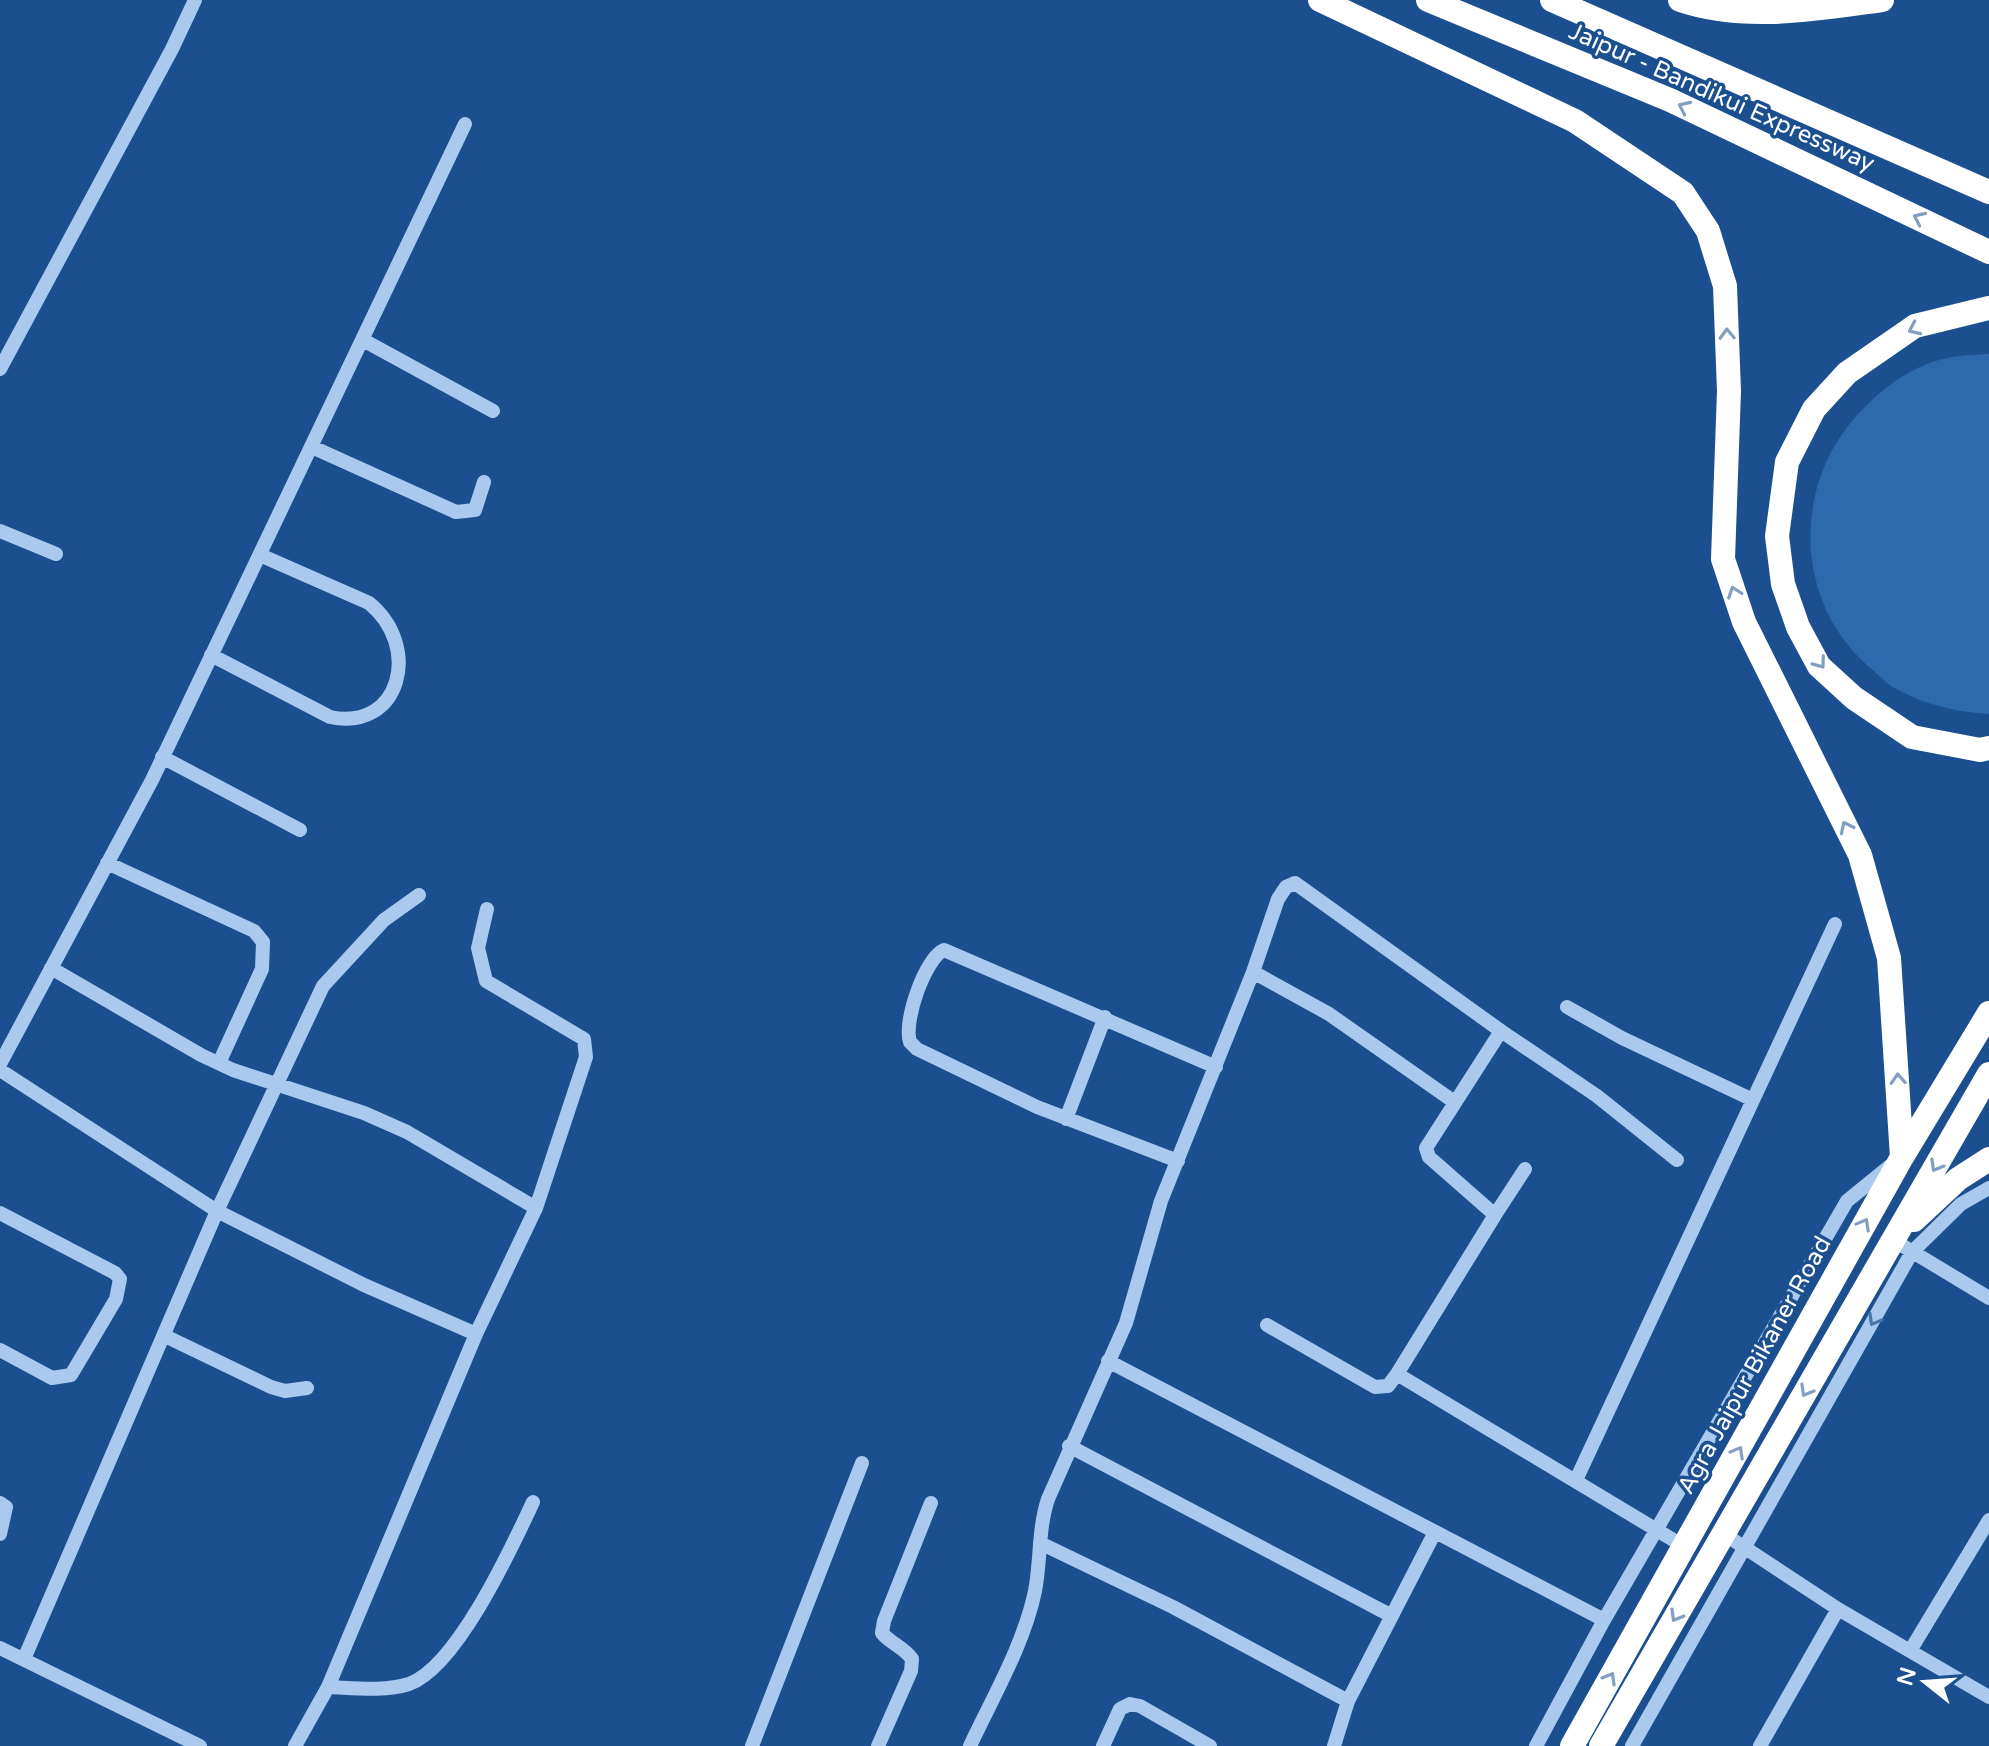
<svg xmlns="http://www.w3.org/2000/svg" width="1989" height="1746" font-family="'Varela Round',sans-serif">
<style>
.green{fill:#2e69ad}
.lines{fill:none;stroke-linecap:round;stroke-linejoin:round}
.minor{stroke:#a9c9ee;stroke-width:14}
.highway{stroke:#fff;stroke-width:24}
.oneway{stroke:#829ec1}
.oneway2{stroke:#4674ac}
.labels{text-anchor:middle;stroke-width:7;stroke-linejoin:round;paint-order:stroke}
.street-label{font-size:24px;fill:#fff;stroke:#1b4f8f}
</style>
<rect width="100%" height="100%" fill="#1b4f8f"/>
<path class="green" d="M1989,354v360c-33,-2 -63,-9 -93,-25 -10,-5 -19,-16 -28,-23 -79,-70 -75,-193 1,-263 20,-20 49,-39 78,-45 13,-3 28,-3 42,-4z"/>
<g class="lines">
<path class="minor" d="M363,340l130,71
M0,369l172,-320 23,-49
M312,447l144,65 19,-2 9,-28
M0,531l56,23
M211,655l119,62c71,15 92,-71 39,-114l-109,-48
M162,757l138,73
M107,863l147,68 9,11 -1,27 -43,94
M51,968l150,87 32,15 131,43 43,19 129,76
M1253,972l76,42 124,87
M1567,1007l55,31 131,62
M1501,1031l96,65 80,64
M0,1064l152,-284 313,-656
M0,1070l217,141 147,74 112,49
M1066,1119l39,-102
M1178,1161l-141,-54 -120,-58 -7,-7c-7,-20 15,-84 34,-92l272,117
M0,1213l115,60 5,6 -4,20 -45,76 -19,3 -52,-28
M1495,1215l30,-46
M1893,1240l96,58
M1267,1325l108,62 13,-1 9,-12
M165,1336l106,51 14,4 22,-3
M1108,1361l496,259
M1069,1446l321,169
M1576,1480l259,-556
M0,1503l6,4 -6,27
M1724,1534l114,75 151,88
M1040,1543l133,64 175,94
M0,1648l200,98
M1910,1651l79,-131
M24,1659l193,-448 106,-225 61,-66 35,-25
M328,1687l148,-353 60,-126 50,-151 -2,-18 -98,-58 -8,-33 9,-39
M295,1746l33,-59c26,1 56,5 81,-3 48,-17 103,-137 124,-182
M752,1746l110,-283
M878,1746l33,-75 1,-12c-8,-12 -21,-15 -30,-26l2,-12 47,-118
M970,1746c23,-49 54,-102 65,-155 6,-31 3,-62 13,-92l78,-176 35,-122 92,-229 25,-73 8,-12 9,-4 206,148 -75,117 3,9 66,58 -98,159 288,173
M1103,1746l17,-37 10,-5 10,2 70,40
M1334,1746l14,-45 87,-169
M1536,1746l68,-126 243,-419 43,-35
M1632,1746l280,-494 49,-48 28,-16
M1760,1746l78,-137"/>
<path class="highway" d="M1320,0l255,121 108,72 25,38 17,55 4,105 -6,168 21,63 116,233 29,103 13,199
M1428,0l242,100 319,152
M1552,0l437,192
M1680,0c64,22 137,9 202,0
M1989,308l-74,18 -68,47 -33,36 -27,53 -10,74 6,48 15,43 21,39 35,32 58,39 68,13 9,-2
M1914,1220l44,-41 31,-20
M1572,1746l330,-589 87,-144
M1601,1746l388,-672"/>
</g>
<defs><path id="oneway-chevron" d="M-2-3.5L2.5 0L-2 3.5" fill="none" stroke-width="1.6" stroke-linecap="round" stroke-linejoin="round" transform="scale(2)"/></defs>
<g class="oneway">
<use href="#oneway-chevron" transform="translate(1684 107) rotate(-155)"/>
<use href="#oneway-chevron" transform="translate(1919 218) rotate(-155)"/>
<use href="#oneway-chevron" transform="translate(1914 329) rotate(155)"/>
<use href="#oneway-chevron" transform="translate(1727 334) rotate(-92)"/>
<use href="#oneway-chevron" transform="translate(1734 592) rotate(-109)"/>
<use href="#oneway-chevron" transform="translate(1820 663) rotate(54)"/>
<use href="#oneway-chevron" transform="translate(1846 827) rotate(-116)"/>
<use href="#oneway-chevron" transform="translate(1898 1079) rotate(-93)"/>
<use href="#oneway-chevron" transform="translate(1936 1166) rotate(120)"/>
<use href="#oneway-chevron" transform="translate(1864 1224) rotate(-61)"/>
<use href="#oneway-chevron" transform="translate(1806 1391) rotate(120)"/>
<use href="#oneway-chevron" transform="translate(1738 1452) rotate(-61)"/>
<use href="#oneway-chevron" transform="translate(1676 1616) rotate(120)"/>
<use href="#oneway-chevron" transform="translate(1610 1678) rotate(-60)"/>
</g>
<use class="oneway2" href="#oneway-chevron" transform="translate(1874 1320) rotate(119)"/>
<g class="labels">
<g class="street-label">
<text transform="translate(1722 97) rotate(24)" y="8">Jaipur - Bandikui Expressway</text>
<text transform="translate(1754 1365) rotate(-61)" y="8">Agra Jaipur Bikaner Road</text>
</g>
</g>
<g transform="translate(1925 1682) rotate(287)" stroke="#1b4f8f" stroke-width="6" paint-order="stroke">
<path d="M0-6L14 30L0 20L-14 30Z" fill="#ffffff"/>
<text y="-12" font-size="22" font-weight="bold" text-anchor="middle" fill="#ffffff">N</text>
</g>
</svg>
